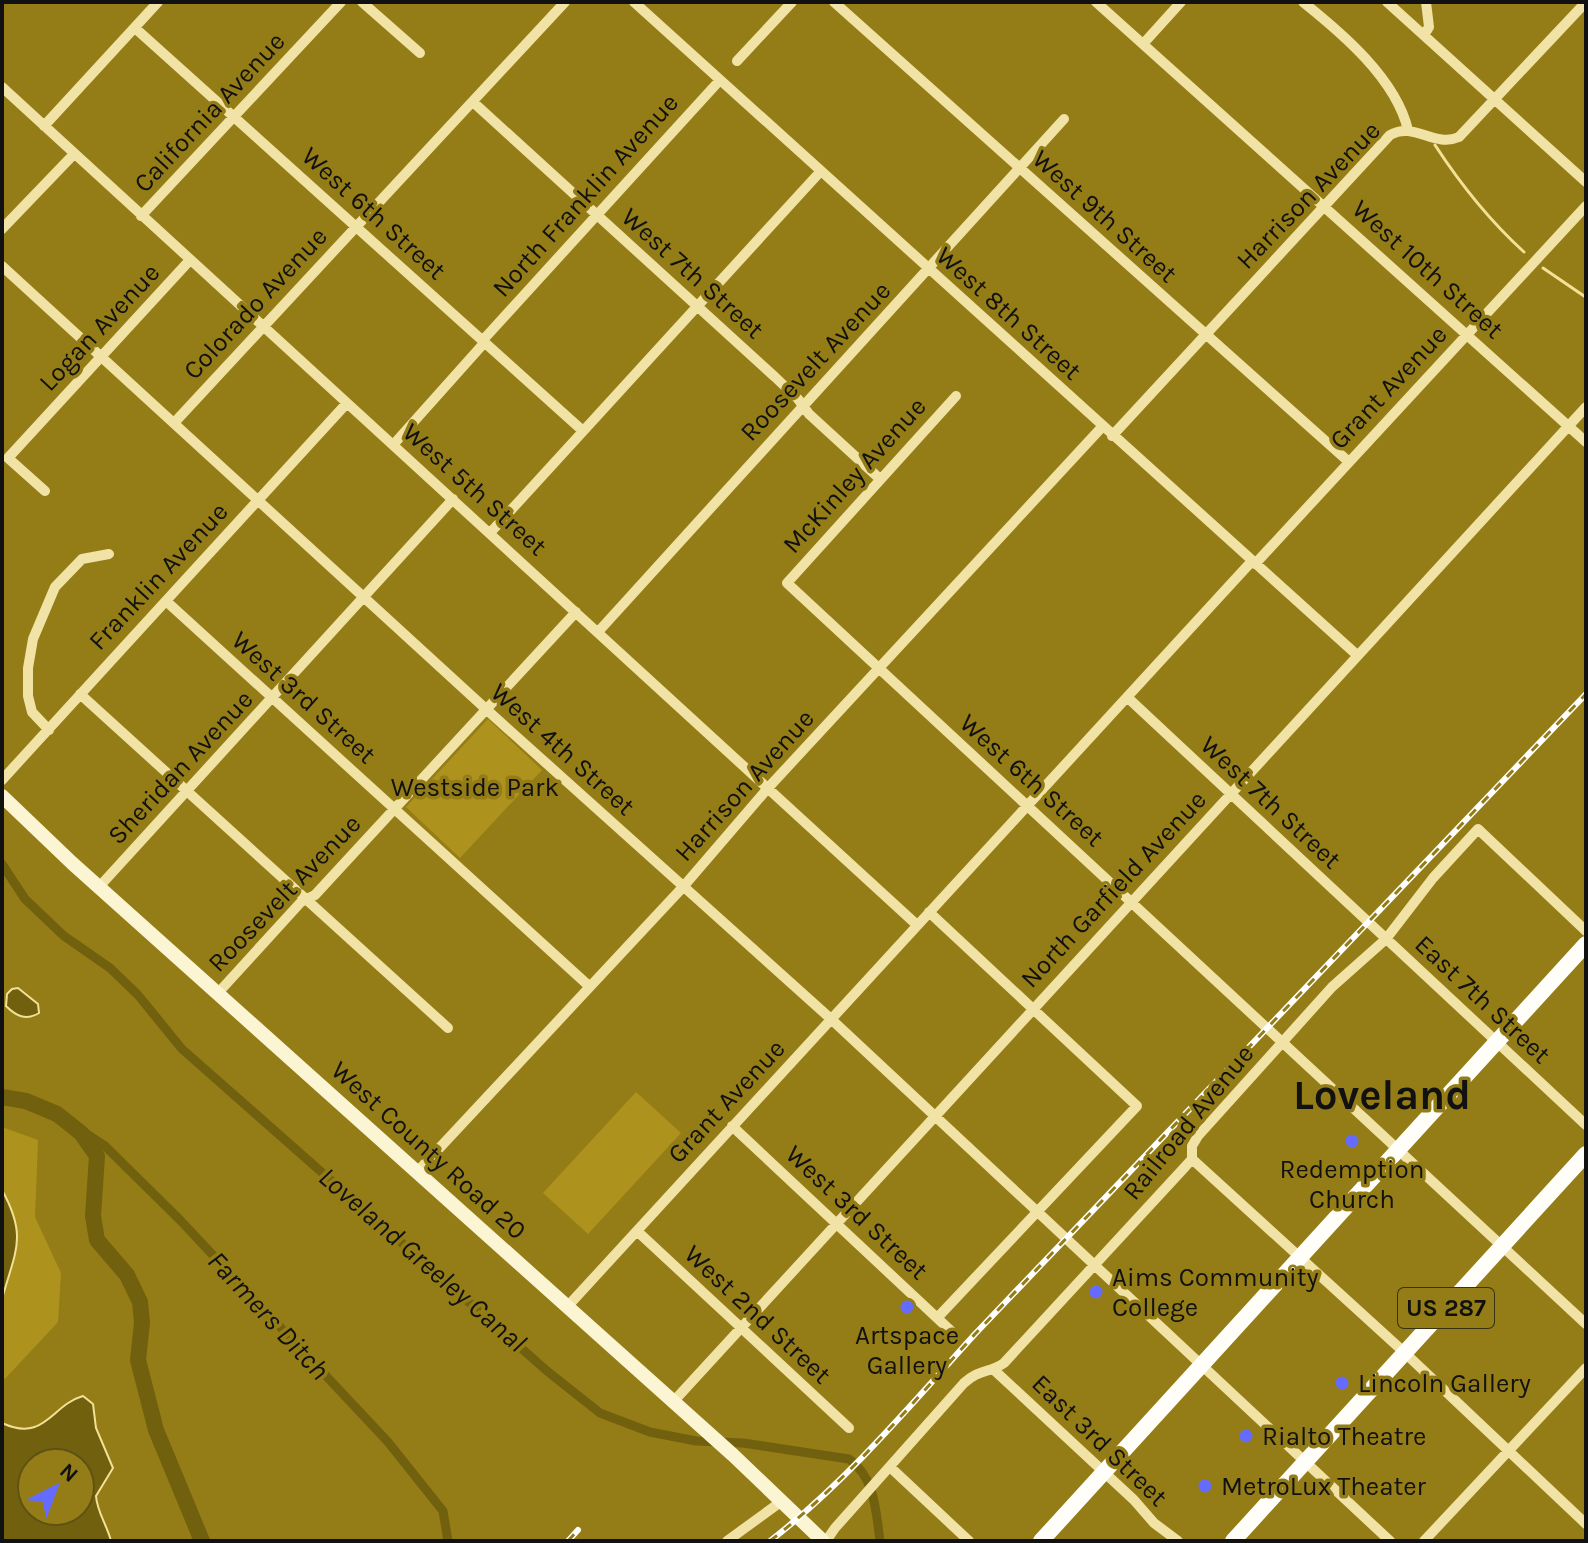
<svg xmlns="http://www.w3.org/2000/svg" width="1588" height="1543" font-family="Karla,sans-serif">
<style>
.green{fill:#ae921e}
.water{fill:#71600e;stroke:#f4e198;stroke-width:2;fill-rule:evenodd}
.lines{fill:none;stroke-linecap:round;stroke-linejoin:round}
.stream{stroke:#f4e198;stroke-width:3}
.canal{stroke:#71600e;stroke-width:9}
.river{stroke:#71600e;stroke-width:16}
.minor{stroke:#f1e2a6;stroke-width:10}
.secondary{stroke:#fcf5d4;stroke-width:14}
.trunk{stroke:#fffef8;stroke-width:16}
.rail-casing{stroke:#fff;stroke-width:6}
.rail{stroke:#947d16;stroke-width:3;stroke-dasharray:9;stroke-linecap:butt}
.poi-dot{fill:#666bff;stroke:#947d16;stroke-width:3}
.labels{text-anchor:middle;stroke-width:7;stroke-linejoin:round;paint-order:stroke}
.shield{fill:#947d16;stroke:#383112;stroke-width:2}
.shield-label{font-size:24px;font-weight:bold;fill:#111}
.street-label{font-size:26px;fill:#111;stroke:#947d16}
.park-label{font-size:26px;fill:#111;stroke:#947d16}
.poi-label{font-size:26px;fill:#111;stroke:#947d16;text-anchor:start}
.water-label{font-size:28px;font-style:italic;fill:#111;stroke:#947d16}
.town-label{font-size:42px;font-weight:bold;fill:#111;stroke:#947d16}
</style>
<rect width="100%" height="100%" fill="#947d16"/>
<path class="green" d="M488,719l54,51 -82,88 -54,-51z
M636,1092l45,41 -93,101 -45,-41z
M2,1127l36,13 -3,77 26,56 -3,49 -56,60z"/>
<path class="water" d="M18,988l20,16 1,9c-13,8 -23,3 -33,-7l1,-12 5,-5z
M2,1190c26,47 13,61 0,109z
M83,1396l10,8 3,24 17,40 -17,28c1,16 11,29 15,45h-109v-118c43,20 49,-18 81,-27zM32,1463h48v48h-48z"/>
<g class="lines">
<path class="stream" d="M1435,145c26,40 55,76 89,107
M1543,268l41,28"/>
<path class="canal" d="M2,864l23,35 39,37 46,32 28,27 44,54 365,322 53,42 50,19 46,9 47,2 106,16c26,18 27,53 31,82
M57,1114l48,32 75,74 208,222 55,69 5,30"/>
<path class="river" d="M2,1097l24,4 31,13 24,19 16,23 -4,60 4,24 30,35 13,27 2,21 -4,37 18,70 46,111"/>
<path class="minor" d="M362,2l58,51
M634,2l723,653
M834,2l515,460
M1096,2l490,440
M1303,2c40,32 93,77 105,128
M1387,2l199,180
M135,28l448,403
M1424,35l5,-8 -3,-25
M1143,44l38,-42
M737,61l55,-59
M2,87l915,838
M473,102l302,275 23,22 11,15 71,65
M44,126l114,-124
M141,216l200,-214
M2,229l72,-75
M2,266l485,444 344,309 559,522
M483,340l237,-260
M956,396l-169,187 799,741
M174,423l391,-421
M1112,436l278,-301c24,-14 44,13 69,2l127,-135
M393,445l92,-103
M45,491l-37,-33 182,-198
M490,533l330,-361
M1255,564l331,-358
M166,601l423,385
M598,632l466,-513
M80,694l368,334
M1127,697l459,428
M49,730l-17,-18 -4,-16v-28l5,-29 22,-52 27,-28 27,-5
M2,780l345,-377
M99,887l354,-388
M929,912l208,194 -199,211
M218,993l83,-91 14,-7 261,-283
M732,1126l219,205
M1192,1159l213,194 181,171
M418,1171l265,-284 85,-99 334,-361
M637,1231l212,197
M567,1307l685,-746
M993,1369l141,131 20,23 24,18
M673,1402l913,-995
M890,1467l79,74
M727,1541l55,-40
M826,1541l9,-13 129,-145c15,-14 26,-10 40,-20l180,-195 8,-9v-13l6,-10 134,-149 54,-48 47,-61 45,-49 108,102
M1424,1541l162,-173"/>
<path class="secondary" d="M2,796l70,67 661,592 90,86"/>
<path class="trunk" d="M1041,1541l545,-597
M1233,1541l353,-387"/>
<g class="rail-casing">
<path id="rail" d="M568,1541l10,-11
M770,1541c76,-59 140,-135 205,-207l611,-640"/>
</g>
<use href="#rail" class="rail"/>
</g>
<g class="poi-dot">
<circle cx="1352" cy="1141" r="8"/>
<circle cx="1096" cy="1292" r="8"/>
<circle cx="907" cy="1307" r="8"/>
<circle cx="1342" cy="1383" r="8"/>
<circle cx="1246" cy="1436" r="8"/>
<circle cx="1205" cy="1486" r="8"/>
</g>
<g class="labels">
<rect class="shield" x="1398" y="1288" width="96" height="40" rx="6"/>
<g class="shield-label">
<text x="1446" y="1316">US 287</text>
</g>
<g class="street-label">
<text transform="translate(209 112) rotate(-47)" y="9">California Avenue</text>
<text transform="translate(585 195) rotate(-48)" y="9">North Franklin Avenue</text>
<text transform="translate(1308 195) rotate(-46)" y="9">Harrison Avenue</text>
<text transform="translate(374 213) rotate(42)" y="9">West 6th Street</text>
<text transform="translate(1105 216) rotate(42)" y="9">West 9th Street</text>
<text transform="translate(1428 269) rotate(42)" y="9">West 10th Street</text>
<text transform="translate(693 273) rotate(42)" y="9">West 7th Street</text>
<text transform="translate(255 303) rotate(-47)" y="9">Colorado Avenue</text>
<text transform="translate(1009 313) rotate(42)" y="9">West 8th Street</text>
<text transform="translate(99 327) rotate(-47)" y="9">Logan Avenue</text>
<text transform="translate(815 361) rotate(-47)" y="9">Roosevelt Avenue</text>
<text transform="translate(1388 387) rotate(-47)" y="9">Grant Avenue</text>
<text transform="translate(854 475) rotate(-48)" y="9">McKinley Avenue</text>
<text transform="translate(475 489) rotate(42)" y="9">West 5th Street</text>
<text transform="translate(158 576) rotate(-47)" y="9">Franklin Avenue</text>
<text transform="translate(304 697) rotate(42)" y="9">West 3rd Street</text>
<text transform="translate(563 749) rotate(42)" y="9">West 4th Street</text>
<text transform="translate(180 767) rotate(-47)" y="9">Sheridan Avenue</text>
<text transform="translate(1032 780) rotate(42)" y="9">West 6th Street</text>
<text transform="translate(744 785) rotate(-48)" y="9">Harrison Avenue</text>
<text transform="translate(1271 802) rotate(43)" y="9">West 7th Street</text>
<text transform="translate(1113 889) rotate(-47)" y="9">North Garfield Avenue</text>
<text transform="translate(284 893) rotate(-46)" y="9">Roosevelt Avenue</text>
<text transform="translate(1483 999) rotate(43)" y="9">East 7th Street</text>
<text transform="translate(726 1101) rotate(-47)" y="9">Grant Avenue</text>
<text transform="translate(1188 1122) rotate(-51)" y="9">Railroad Avenue</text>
<text transform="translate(429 1150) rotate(42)" y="9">West County Road 20</text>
<text transform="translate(857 1212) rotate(43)" y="9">West 3rd Street</text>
<text transform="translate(758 1314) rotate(43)" y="9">West 2nd Street</text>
<text transform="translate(1100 1440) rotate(44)" y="9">East 3rd Street</text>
</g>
<g class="park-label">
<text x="475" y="796">Westside Park</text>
</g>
<g class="poi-label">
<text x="1352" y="1178" text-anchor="middle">Redemption<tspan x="1352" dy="30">Church</tspan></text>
<text x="1112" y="1286">Aims Community<tspan x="1112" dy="30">College</tspan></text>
<text x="907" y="1344" text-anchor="middle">Artspace<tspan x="907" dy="30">Gallery</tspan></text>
<text x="1358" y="1392">Lincoln Gallery</text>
<text x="1262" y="1445">Rialto Theatre</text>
<text x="1221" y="1495">MetroLux Theater</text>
</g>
<g class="water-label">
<text transform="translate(423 1259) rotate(41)" y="10">Loveland Greeley Canal</text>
<text transform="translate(269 1315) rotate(47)" y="10">Farmers Ditch</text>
</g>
<g class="town-label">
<text x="1382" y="1109">Loveland</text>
</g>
</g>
<rect width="1588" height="1543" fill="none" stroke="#111111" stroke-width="8"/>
<g transform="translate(56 1487) rotate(42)"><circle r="38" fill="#947d16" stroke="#605214" stroke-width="2"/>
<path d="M0-6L14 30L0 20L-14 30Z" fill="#666bff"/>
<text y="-12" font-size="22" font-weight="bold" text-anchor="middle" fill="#111111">N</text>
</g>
</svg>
